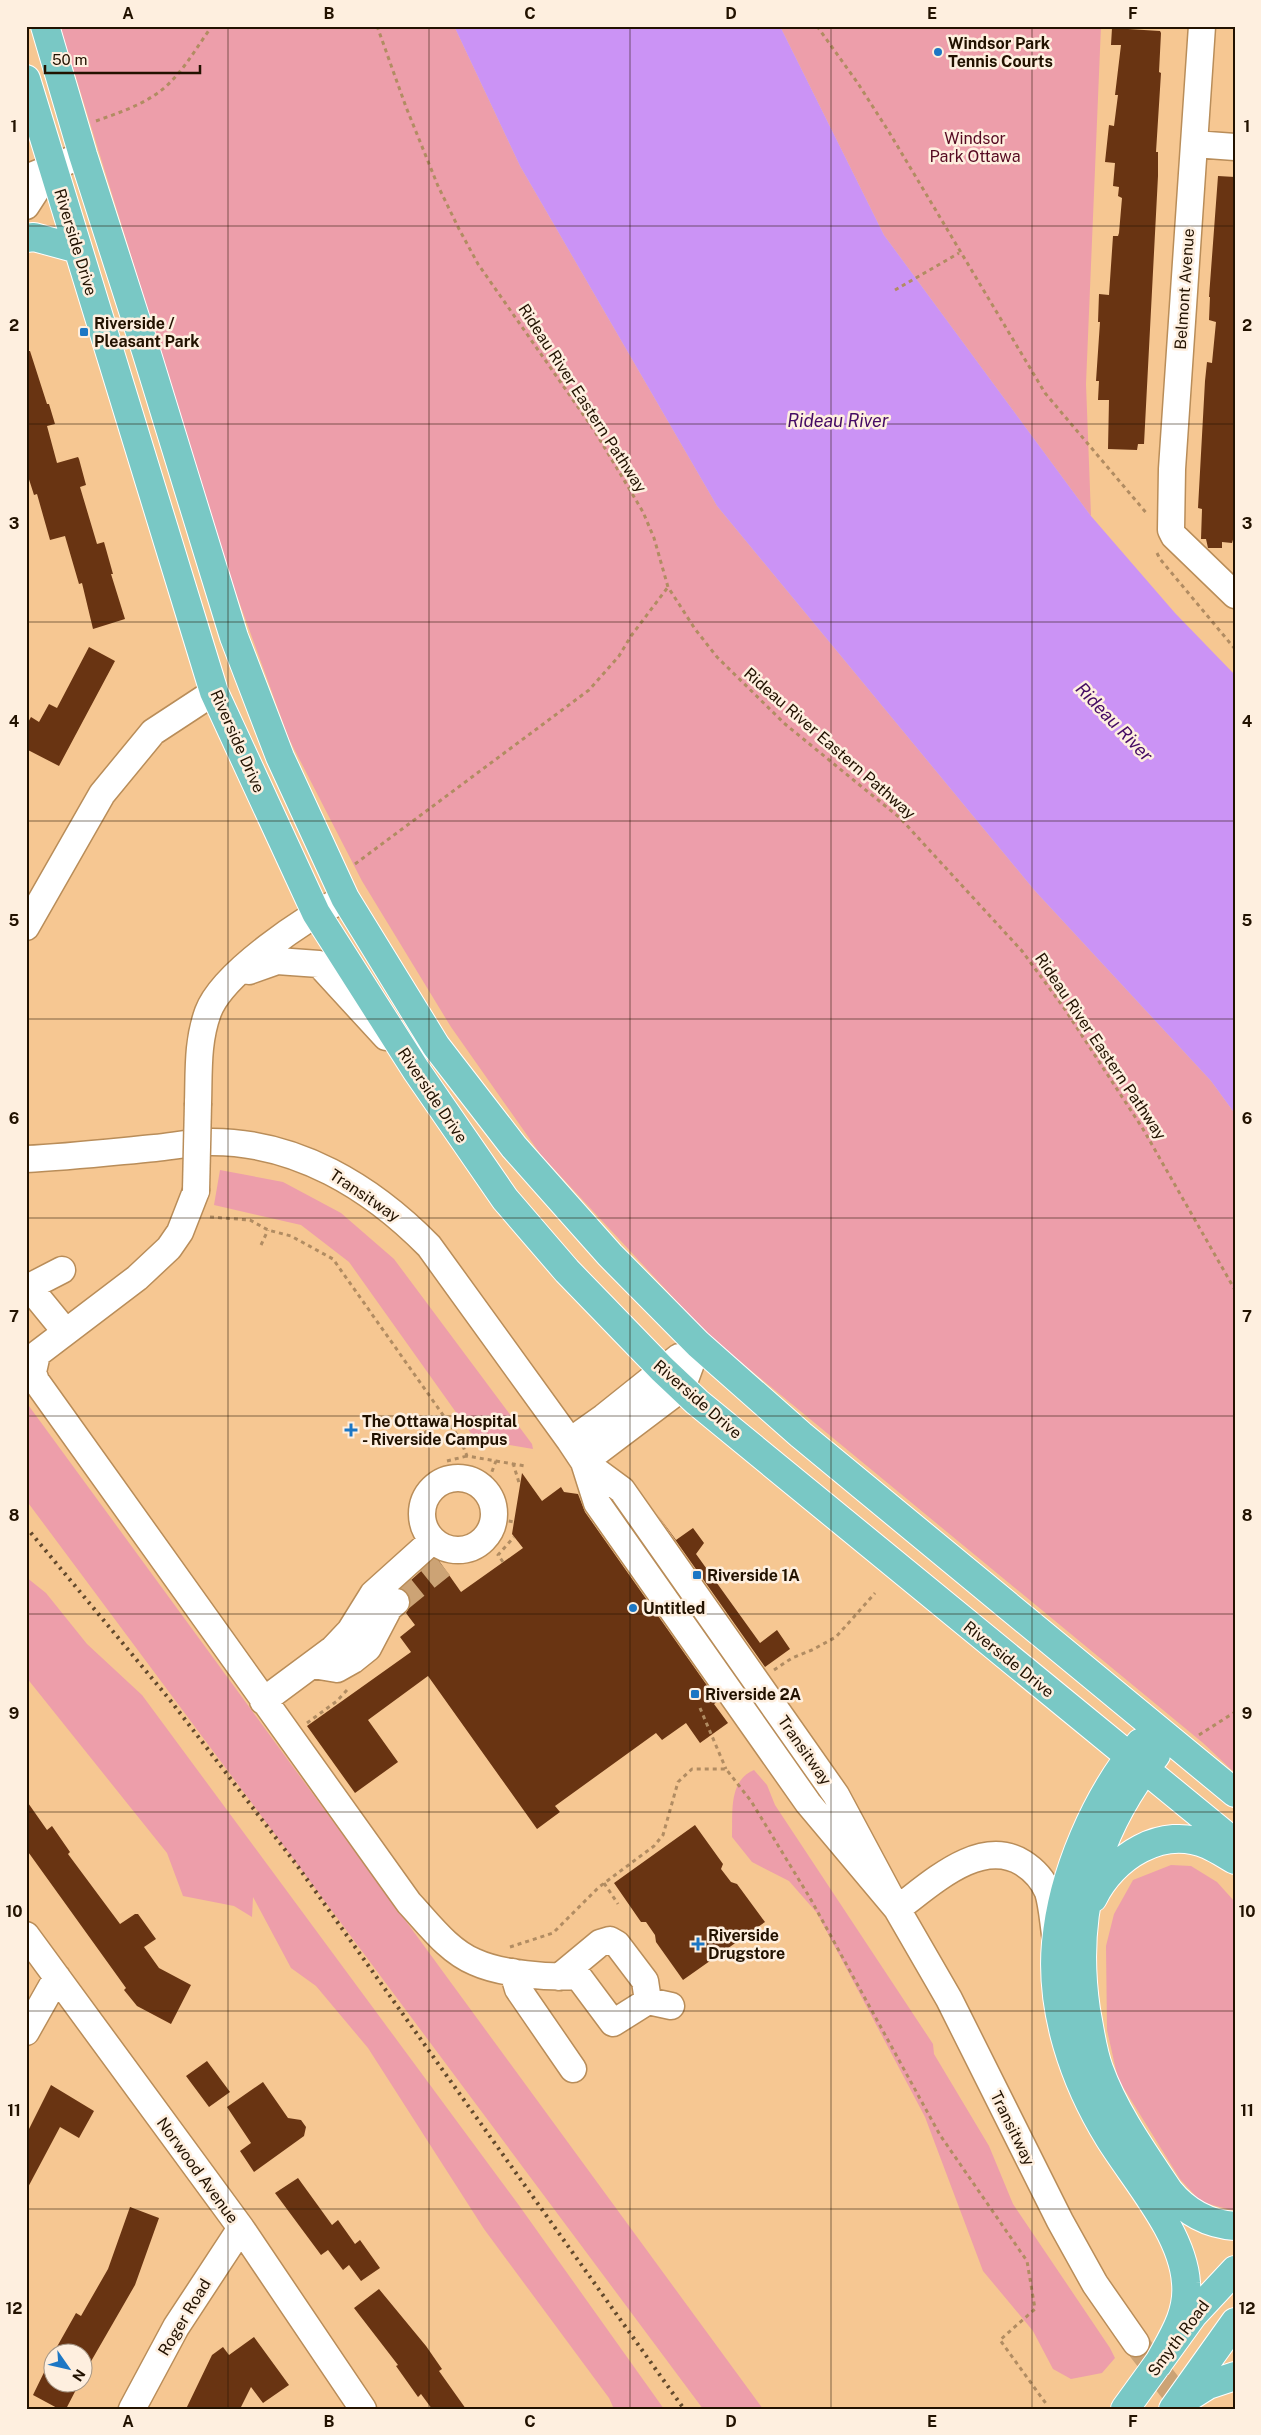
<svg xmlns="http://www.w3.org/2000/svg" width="1261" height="2435" font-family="'Public Sans',sans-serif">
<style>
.green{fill:#ed9eaa}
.water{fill:#cb93f5}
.building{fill:#693412}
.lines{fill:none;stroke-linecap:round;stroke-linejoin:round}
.minor-tunnel{stroke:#cca375;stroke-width:26;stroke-dasharray:26 13;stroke-linecap:butt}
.minor-casing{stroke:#b98d59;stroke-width:29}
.major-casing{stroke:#fff;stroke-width:30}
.path{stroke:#b18c62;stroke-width:3;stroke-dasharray:4 4;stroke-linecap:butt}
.minor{stroke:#fff;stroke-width:26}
.major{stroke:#79c8c5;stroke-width:28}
.rail{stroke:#62492c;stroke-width:4;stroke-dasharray:2.5 5;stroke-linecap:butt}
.minor-bridge-casing{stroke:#b98d59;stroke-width:29;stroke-linecap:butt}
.minor-bridge{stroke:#fff;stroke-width:26}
.grid{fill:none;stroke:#221200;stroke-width:1;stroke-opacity:0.55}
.poi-dot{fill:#1d77c4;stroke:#feefdf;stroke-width:2}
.labels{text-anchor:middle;stroke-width:5;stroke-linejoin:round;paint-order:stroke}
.poi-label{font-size:16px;font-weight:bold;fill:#221200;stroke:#feefdf;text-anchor:start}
.park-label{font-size:16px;fill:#550921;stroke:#feefdf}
.street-label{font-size:16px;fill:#221200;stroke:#feefdf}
.water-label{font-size:18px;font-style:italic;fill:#450a63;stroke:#feefdf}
.neatline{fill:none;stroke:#221200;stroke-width:2}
.grid-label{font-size:16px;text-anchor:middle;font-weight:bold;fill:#221200}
</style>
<rect width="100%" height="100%" fill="#f6c792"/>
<path class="green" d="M60,26h394l66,140 197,340 318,385 176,190 24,33v659l-32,-30 -495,-408 -167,-180 -90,-128 -89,-146 -73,-142 -56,-154z
M780,26h321l-15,358 5,132 -207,-281z
M220,1170l63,12 58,31 53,46 138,185 1,5 -58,-10 -126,-177 -48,-37 -87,-20z
M26,1402l737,1007h-60l-677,-909z
M26,1577l20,16 41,51 55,51 376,509 146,205h-50l-5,-11 -125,-169 -116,-181 -52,-62 -25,-18 -38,-71 -1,20 -18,-11 -51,-10 -16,-43 -141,-176z
M754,1770l13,15 8,20 158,239 1,10 55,92 24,58 97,144 5,10 -13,15 -31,6 -18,-10 -20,-38 -50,-60 -58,-154 -108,-204 -28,-32 -37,-19 -20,-25c1,-24 -4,-56 22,-67z
M1171,1865l20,1 26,16 18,20v309l-34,-9 -21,-23 -62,-100 -11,-49 -1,-84 8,-32 19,-34z"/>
<path class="water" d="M454,26h326l104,209 207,281 84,97 60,62v439l-24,-33 -176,-190 -318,-385 -197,-340z"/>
<path class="building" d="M1112,28l48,3 1,2 -2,39 2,1 -5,79h2v24l-14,268h-6l-1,6 -29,-1 1,-49h-11l1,-19h-3l4,-59h-2l1,-28 10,1 4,-59h5l1,-3 3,-35 -4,-2 1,-9 -6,-1 2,-23 -10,-1 4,-37 5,1 4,-31h-3l6,-50h-10z
M1218,176l17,1v356l-3,10 -10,-1v6h-14l-2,-9h-5l1,-30 -4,-1 7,-127 2,-19 5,1 4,-41 -7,-2 1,-23h-1z
M26,351h4l17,53h2l6,20 -8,2 10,37 21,-6 1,2 7,26 -6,2 17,57 7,-2 9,32h-2l14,45 -32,10 -11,-46 -3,1 -14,-48 -15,4 -13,-46 -3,1 -8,-25z
M89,647l26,14 -56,105 -33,-17v-23l5,-9 8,5 10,-18 8,4z
M522,1473l20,28 19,-14 3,5 14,2 7,18 133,189 -4,3 14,19 -28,20 -14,-20 -24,17 -6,-7 -101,73 5,6 -23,17 -109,-153 -60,44 30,42 -43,31 -48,-67 104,-74 -11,-15 15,-12 -9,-12 4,-7 1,-7 -9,-11 26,-23 9,-7 24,34 62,-44 -11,-14z
M657,1514l19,26 17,-12 11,15 -8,11 64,89 17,-13 13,19 -25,18z
M26,1800l21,30 5,-4 18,26 -2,2 52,70 15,-10h3l18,25 -12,8 15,21 32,17 -20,39 -34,-18 -13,-16 2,-2 -100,-139z
M695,1825l28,39 -2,5 10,13 6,2 28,38 -82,58 -27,-38 -1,-7 -9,-13h-5l-27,-39z
M207,2061l23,31 -21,15 -23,-31z
M263,2082l25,36 13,2 5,7 -2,9 -50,36 -14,-21 11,-8 -24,-36z
M51,2085l43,26 -15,27 -19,-11 -34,64v-56z
M298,2178l34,47 6,-5 17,24 5,-4 20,28 -19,13 -12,-16 -6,5 -15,-20 -7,5 -46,-62z
M130,2207l29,11 -24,67 -53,92v-25h-28l22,-39 5,3 27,-47z
M379,2289l47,57 16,23 -3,2 27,38h-34l-11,-15 -3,3 -22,-31 2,-1 -44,-57z
M254,2337l35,48 -26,18 -12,-16 -11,22h-54l26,-54 11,-8 6,8z
M52,2356v26h28l-14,27h-7l-26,-14z"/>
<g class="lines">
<path class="minor-tunnel" d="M396,1602l46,-37
M1136,2343l51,66"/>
<g class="minor-casing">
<path id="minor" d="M1202,26l-30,443 -1,61 3,6 61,59
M1194,144l41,3
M26,178l57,-23
M26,206l26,-40
M26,927l76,-133 51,-62 61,-40
M249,971l28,-10 42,3 67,73
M198,1103c1,-31 -1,-61 10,-91 15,-40 99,-95 137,-114
M26,1159c43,-2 86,-7 129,-11 19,-2 38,-6 57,-6 85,0 159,45 217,104l141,195 14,21 13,41 211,300 89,106
M196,1191l-16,41 -11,16 -32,30 -100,76 -4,18 3,9 373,522c19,20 39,48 66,59 26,12 75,16 103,14l35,47 35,-22 23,5
M62,1270l-33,17 36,44
M570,1441l34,-24 75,-60
M584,1462l38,28 214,305 61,114 52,90 111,222 35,63 41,59
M584,1462l98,-74 16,-44
M422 1514a36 36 0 1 1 72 0a36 36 0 1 1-72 0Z
M313,1665l24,4 16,-9 15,-12 21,-40 7,-6
M263,1701l70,-52 17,-18 23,-37 60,-54
M897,1909c33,-24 83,-73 126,-46 11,7 20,17 25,29 4,13 5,29 7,42
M26,1935l215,293 122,181
M513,1972l5,17 55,80
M559,1977l41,-34 10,-3 7,4 28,37 3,20
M26,2032l31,-55
M132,2409l44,-82 65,-99"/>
</g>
<g class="major-casing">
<path id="major" d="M45,26l38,129 63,196 88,286 46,120 65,141 91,148 78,101 96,108 88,89 103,91 434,358
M26,79l188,613 102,221 100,157 89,129 62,72 95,98 35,33 538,441
M26,238l8,-1 44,12
M1140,1743c-44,53 -78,131 -84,200 -6,68 18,138 53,195 26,42 74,95 77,145 3,31 -14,55 -28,81
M1156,1755c-61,76 -84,159 -70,255 4,20 6,40 13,59 16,44 44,83 70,122 17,21 38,33 66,35
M1093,1898c20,-41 69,-73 115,-53 9,4 18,10 27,15
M1181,2402l27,-17 27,-9
M1125,2409l68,-94 42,-45
M1173,2409l62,-87"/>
</g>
<path class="path" d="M377,26l29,81 32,79 21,43 19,35 116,166 30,50 19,32 11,26 14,49 27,42 22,28 68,67 115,94 122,133 42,57 79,121 92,161
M817,26l40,56 32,50 156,261 103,122
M96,121c22,-8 44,-15 63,-29 22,-16 37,-44 53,-66
M895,290l64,-37
M1157,553l3,6 75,90
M355,864l234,-174 30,-34 12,-20 37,-49
M210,1217l40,3 18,10 23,6 42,23 127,180 7,17 29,5 -11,29
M261,1245l7,-15
M418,1439l25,-23
M447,1461l20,-5
M496,1461l29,5
M513,1463l7,23
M493,1518l21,4
M503,1562l-5,-7 16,-18
M774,1670l18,-12 20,-8 24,-13 39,-44
M700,1708l26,61
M307,1723l30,-22 10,-11
M1199,1735l36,-23
M604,1883l14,21
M510,1947l43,-14 46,-46 55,-41 9,-11 15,-53 14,-13h34l25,32 59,97 130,237 87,126 8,48 -35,31 47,65"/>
<use href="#minor" class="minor"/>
<use href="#major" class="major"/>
<path class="rail" d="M26,1527l144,173 126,164 388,545"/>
<g class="minor-bridge-casing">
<path id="minor-bridge" d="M196,1191l2,-88"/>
</g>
<use href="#minor-bridge" class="minor-bridge"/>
</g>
<path class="grid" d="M228,26v2383M429,26v2383M630,26v2383M831,26v2383M1032,26v2383M26,226h1209M26,424h1209M26,622h1209M26,821h1209M26,1019h1209M26,1218h1209M26,1416h1209M26,1614h1209M26,1812h1209M26,2011h1209M26,2209h1209"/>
<g class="poi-dot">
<circle cx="938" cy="52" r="5"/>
<rect x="79" y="327" width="10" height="10" rx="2.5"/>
<path d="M348.5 1422.5h5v5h5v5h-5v5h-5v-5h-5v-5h5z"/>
<rect x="692" y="1570" width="10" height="10" rx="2.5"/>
<circle cx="633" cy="1608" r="5"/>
<rect x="690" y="1689" width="10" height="10" rx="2.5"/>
<path d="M695.5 1936.5h5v5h5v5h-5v5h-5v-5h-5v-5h5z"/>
</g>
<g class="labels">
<g class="poi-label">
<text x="948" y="49">Windsor Park<tspan x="948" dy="18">Tennis Courts</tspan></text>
<text x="94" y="329">Riverside /<tspan x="94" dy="18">Pleasant Park</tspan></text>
<text x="362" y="1427">The Ottawa Hospital<tspan x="362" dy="18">- Riverside Campus</tspan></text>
<text x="707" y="1581">Riverside 1A</text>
<text x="643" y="1614">Untitled</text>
<text x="705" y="1700">Riverside 2A</text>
<text x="708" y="1941">Riverside<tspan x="708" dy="18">Drugstore</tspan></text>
</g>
<g class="park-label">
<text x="975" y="144">Windsor<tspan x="975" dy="18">Park Ottawa</tspan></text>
</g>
<g class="street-label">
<text transform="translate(76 242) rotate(73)" y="6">Riverside Drive</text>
<text transform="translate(1184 289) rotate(-86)" y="6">Belmont Avenue</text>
<text transform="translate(583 398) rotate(57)" y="6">Rideau River Eastern Pathway</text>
<text transform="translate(238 741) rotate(66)" y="6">Riverside Drive</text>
<text transform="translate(830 743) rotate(41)" y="6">Rideau River Eastern Pathway</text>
<text transform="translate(1101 1046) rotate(56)" y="6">Rideau River Eastern Pathway</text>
<text transform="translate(433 1095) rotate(56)" y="6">Riverside Drive</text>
<text transform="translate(365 1195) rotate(34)" y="6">Transitway</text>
<text transform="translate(698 1399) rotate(41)" y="6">Riverside Drive</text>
<text transform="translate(1009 1659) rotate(39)" y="6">Riverside Drive</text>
<text transform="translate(805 1750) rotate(55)" y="6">Transitway</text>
<text transform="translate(1013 2128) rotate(64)" y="6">Transitway</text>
<text transform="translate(198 2170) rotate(54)" y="6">Norwood Avenue</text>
<text transform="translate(184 2317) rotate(-59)" y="6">Roger Road</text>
<text transform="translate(1178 2338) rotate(-53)" y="6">Smyth Road</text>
</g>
<g class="water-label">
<text x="838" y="427">Rideau River</text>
<text transform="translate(1114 722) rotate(46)" y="6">Rideau River</text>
</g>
</g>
<rect width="1261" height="2435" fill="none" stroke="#feefdf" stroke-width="55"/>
<g transform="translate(68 2368) rotate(124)"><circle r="24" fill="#feefdf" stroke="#a69786"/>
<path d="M0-4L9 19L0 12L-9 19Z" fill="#1d77c4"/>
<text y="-8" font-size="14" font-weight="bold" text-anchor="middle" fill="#221200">N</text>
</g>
<path d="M45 65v8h155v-8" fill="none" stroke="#221200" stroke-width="2.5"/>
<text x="52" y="65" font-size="15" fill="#221200" stroke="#feefdf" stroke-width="4" paint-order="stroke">50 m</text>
<rect x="28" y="28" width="1206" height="2380" class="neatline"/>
<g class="grid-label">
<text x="128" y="19">A</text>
<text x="329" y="19">B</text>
<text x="530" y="19">C</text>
<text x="731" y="19">D</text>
<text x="932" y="19">E</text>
<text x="1133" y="19">F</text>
<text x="14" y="132">1</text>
<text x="1247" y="132">1</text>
<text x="14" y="331">2</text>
<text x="1247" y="331">2</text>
<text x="14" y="529">3</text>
<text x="1247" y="529">3</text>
<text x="14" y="727">4</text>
<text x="1247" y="727">4</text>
<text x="14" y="926">5</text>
<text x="1247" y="926">5</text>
<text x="14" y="1124">6</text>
<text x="1247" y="1124">6</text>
<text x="14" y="1322">7</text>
<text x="1247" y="1322">7</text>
<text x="14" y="1521">8</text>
<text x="1247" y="1521">8</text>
<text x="14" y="1719">9</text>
<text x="1247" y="1719">9</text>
<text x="14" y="1917">10</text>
<text x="1247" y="1917">10</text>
<text x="14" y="2116">11</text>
<text x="1247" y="2116">11</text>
<text x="14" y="2314">12</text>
<text x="1247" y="2314">12</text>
<text x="128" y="2427">A</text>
<text x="329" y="2427">B</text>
<text x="530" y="2427">C</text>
<text x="731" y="2427">D</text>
<text x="932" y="2427">E</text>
<text x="1133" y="2427">F</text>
</g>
</svg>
